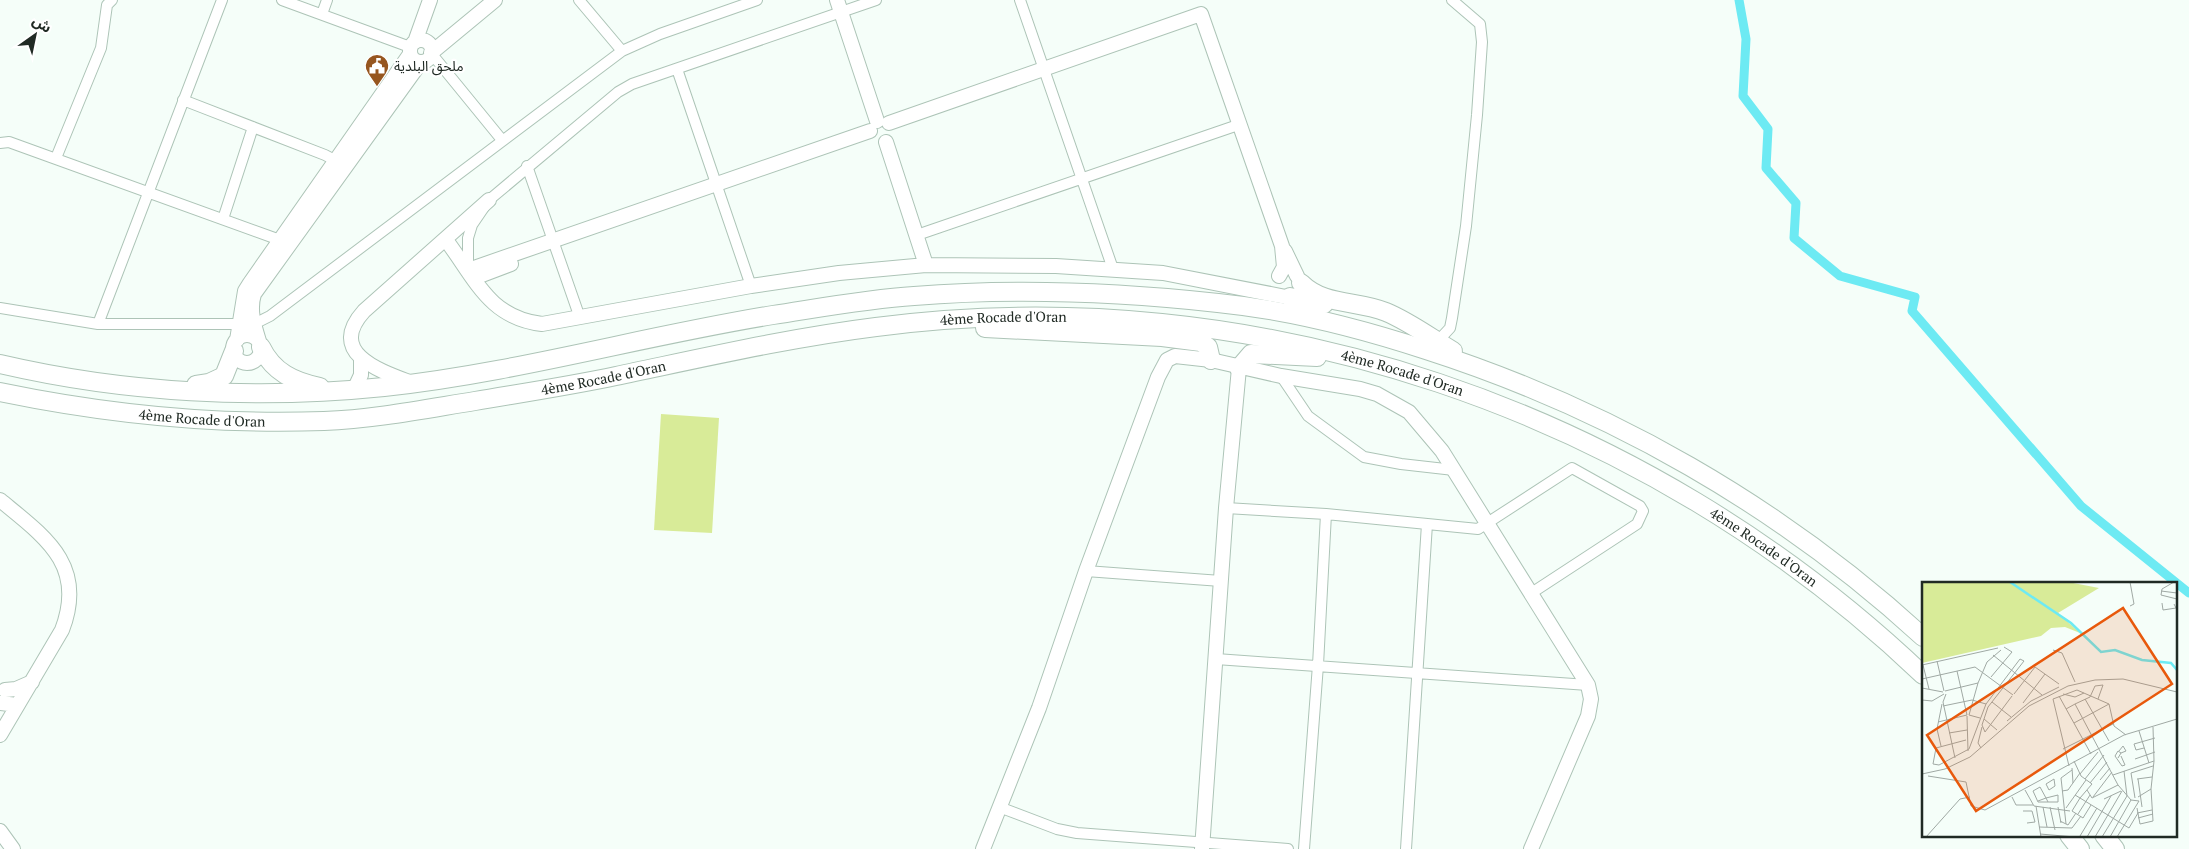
<svg xmlns="http://www.w3.org/2000/svg" width="2189" height="849" font-family="'PT Serif','Noto Sans Arabic',serif">
<style>
.grass{fill:#d8eb98}
.lines{fill:none;stroke-linecap:round;stroke-linejoin:round}
.canal{stroke:#6deaf3;stroke-width:9}
.street-casing{stroke:#adc4b7;stroke-width:12}
.secondary-casing{stroke:#adc4b7;stroke-width:16}
.highway-casing{stroke:#adc4b7;stroke-width:20}
.street{stroke:#fff;stroke-width:10}
.secondary{stroke:#fff;stroke-width:14}
.highway{stroke:#fff;stroke-width:18}
.labels{text-anchor:middle;stroke-width:4.5;stroke-linejoin:round;paint-order:stroke}
.poi-label{font-size:14px;fill:#202a24;stroke:#fff;text-anchor:start}
.street-label{font-size:14px;fill:#202a24;stroke:#fff}
.inset-river{fill:none;stroke:#6deaf3;stroke-width:2.5}
.inset-road{fill:none;stroke:#a0a9a4;stroke-width:1}
.view{fill:#e8590c;fill-opacity:0.15;stroke:#e8590c;stroke-width:2.5}
.inset-edge{fill:none;stroke:#202a24;stroke-width:2.5}
</style>
<rect width="100%" height="100%" fill="#f5fef9"/>
<path class="grass" d="M661,414l58,4 -7,115 -58,-3z"/>
<g class="lines">
<path class="canal" d="M1739,0l7,39 -3,57 25,33 -2,39 30,35 -2,35 46,38 75,21 -3,14 169,195 108,87"/>
<g class="street-casing">
<path id="street" d="M282,0l128,47
M579,0l43,51
M1020,0l93,269
M322,14l5,-14
M431,53l71,87
M677,69l74,217
M183,100l142,55 15,8
M0,143l9,-1 271,98
M56,158l45,-110 6,-43 5,-5
M527,166l53,152
M223,219l30,-92
M917,235l321,-110
M468,270v-32l4,-13 17,-25 129,-108 14,-8 244,-84
M0,308l98,16h156l16,-8 352,-265 38,-17 97,-34
M98,324l124,-324
M1437,342l13,-14 2,-10 14,-92 11,-111 5,-73 -2,-18 -28,-24
M1281,376l27,40 56,41 37,7 53,6
M1226,508l100,6 -8,151 -14,184
M1326,514l152,15 94,-61 68,38 3,5 -6,13 -107,70
M1086,571l135,10
M1216,659l372,26
M999,807l58,22 20,4 211,16
M1406,849l21,-325"/>
</g>
<g class="secondary-casing">
<path id="secondary" d="M837,0l40,121
M410 51a11 11 0 1 1 22 0a11 11 0 1 1-22 0Z
M415,42l15,-42
M431,53l64,-53
M889,123l312,-109 81,232 2,21 -5,9
M886,142l40,123
M446,240c29,38 43,78 96,84l209,-38 88,-13 87,-8 130,1 107,7 123,24
M1285,251l12,25
M468,270l402,-139
M474,278l37,-14
M233 349a14 14 0 1 1 28 0a14 14 0 1 1-28 0Z
M237,340l8,-49 5,-8 160,-229
M259,341c-5,-16 -10,-31 -5,-47l167,-232
M412,383c-32,-12 -86,-30 -48,-72l125,-111
M354,390l7,-15v-16
M0,500c45,37 87,65 62,130l-62,105
M5,690l11,-1 16,-7
M0,703l17,2
M0,831l13,18
M983,849l56,-141 47,-137 72,-194 9,-17 8,-4 36,4 70,16 79,13 17,5 32,18 33,39 146,234 3,14 -3,17 -57,133
M1202,849l24,-341 13,-140"/>
</g>
<g class="highway-casing">
<g id="highway">
<path d="M1301,283c23,23 56,17 85,29 24,10 45,26 67,39"/>
<path d="M1290,297l34,7"/>
<path d="M985,328l177,9 39,5 7,5 3,13"/>
<path d="M261,347c12,25 33,35 59,40"/>
<path d="M0,364c124,29 257,36 384,23 131,-14 259,-51 389,-72 46,-7 94,-16 141,-19 101,-8 203,-4 304,7 70,7 141,25 208,47 184,59 354,156 497,287"/>
<path d="M1239,368l12,-14 66,3"/>
<path d="M196,385l13,-2 15,-7 10,-25"/>
<path id="s1" d="M0,392c106,22 216,33 324,29 51,-2 101,-12 151,-20 47,-8 94,-15 141,-25 86,-18 172,-38 260,-49 382,-50 769,83 1047,348"/>
<path d="M2069,835l11,14"/>
<path d="M2104,835l11,14"/>
</g>
</g>
<use href="#street" class="street"/>
<use href="#secondary" class="secondary"/>
<use href="#highway" class="highway"/>
</g>
<defs>
<g id="civic-pin" transform="scale(1.25)"><path d="M0 17L-7.5 6A9.5 9.5 0 1 1 7.5 6Z" fill="#96561f" stroke="#fff"/><path d="M-.6-6.5H3V-4.5H.6V-3L4-1V1h2V6H-6V1h2V-1L-.6-3ZM-1.2 2.5V6h2.4V2.5Z" fill="#fff"/></g>
</defs>
<g fill-rule="evenodd">
<use href="#civic-pin" x="377" y="66"/>
</g>
<g class="labels">
<g class="poi-label">
<text x="394" y="71">ملحق البلدية</text>
</g>
<g class="street-label">
<text dy="5" stroke="none"><textPath href="#s1" startOffset="1014">4ème Rocade d'Oran</textPath></text>
<text dy="5" stroke="none"><textPath href="#s1" startOffset="1419">4ème Rocade d'Oran</textPath></text>
<text dy="5" stroke="none"><textPath href="#s1" startOffset="609">4ème Rocade d'Oran</textPath></text>
<text dy="5" stroke="none"><textPath href="#s1" startOffset="204">4ème Rocade d'Oran</textPath></text>
<text dy="5" stroke="none"><textPath href="#s1" startOffset="1822">4ème Rocade d'Oran</textPath></text>
</g>
</g>
<g transform="translate(1922 582)">
<rect width="255" height="255" fill="#f5fef9"/>
<path d="M0,0h146l31,6 -41,25 22,20 -15,-6 -14,1 -10,8 -119,27z" fill="#d8eb98"/>
<path class="inset-river" d="M88,0l61,41 30,29 14,-2 27,10 29,3 6,7"/>
<path class="inset-road" d="M208,0l4,22 -4,2M252,0l-12,7 -1,6 16,4M239,9l16,2M240,21l1,7 13,-2 -2,-4M131,68l9,3 13,29M71,73l49,40M15,79l7,30M0,83l76,-17M1,83l6,24M35,89l10,44M69,95l21,-25 -8,-5M0,97l53,-12 38,28M0,106l21,4M23,109l33,-8M24,112l-3,8 12,56M92,112l21,-27 24,17M141,112l12,3 9,-4M137,114l32,58M163,117l24,42M0,118l10,1 12,-7M70,120l19,15M101,121l22,-29M153,122l15,-7 5,-11 8,-1 -5,14M21,124l29,-6 14,4M144,127l9,-5 43,81 13,15 -21,37M45,134l1,35M58,136l-11,-3 9,-32 9,-21 14,-12M62,137l13,11M85,139l24,-20 28,-14M16,140l29,-7M152,141l35,-19M217,149l10,32M63,150l27,-36M27,151l18,-3M44,158l-30,8 -3,16 6,1 30,-16 17,-45 34,-45 4,2 -36,46 -6,18 3,7M19,164l-4,-17 5,-25M59,166l-3,-5 4,-16M222,166l-8,2 -2,-6 21,-6M141,167l50,-25M197,169l4,-5 3,5 -5,2M196,176l3,-5 -3,-2 -3,5 7,10 3,-1 -4,-9M213,177l20,-7M152,179l7,15 11,8 -12,14 49,30 9,-15M147,184l-16,-67 24,-9 32,14 5,22 12,9M150,186l1,15M0,192l23,-5 25,-12 59,-51 39,-20 27,-6 28,-1 54,13M158,192l18,-22M191,193l41,-14 -1,-34M6,194l38,6 5,24 14,4 139,-75 53,-16M132,197l1,7 -6,4 -3,-6zM163,197l19,-24M215,197l15,-2M216,197l4,28M178,198l10,-12M168,201l17,-21M103,208l9,16 36,5M165,208l5,8 26,-13M140,209l6,-1 12,-17M153,213l5,3 -8,13 11,7 8,-13M90,215l4,8h17M171,215l19,-25M216,215l13,-8M213,216l-4,-25 22,-7M182,217l17,-8M116,219l8,-3 12,-3v7h-20l-5,-11 7,-4 6,11 2,4M114,224l5,31M121,225l4,20M128,225l5,23M136,225l3,16M144,226l20,-28M215,226l3,16 13,-3 -2,-32 3,-28M101,229h9l3,11 -8,1M215,231l15,-3M156,232l12,-19M216,236l15,-4M138,239l8,4 8,-12M144,242l-5,-46 11,-8M117,245l33,1 9,-12M118,252l35,3M158,254l17,-28M4,255l34,-38 10,-2M165,255l24,-41M173,255l27,-46M180,255l25,-41 -3,-25M195,255l22,-36 -8,-1"/>
<path class="view" d="M201,26l49,76 -196,127 -49,-76z"/>
<rect width="255" height="255" class="inset-edge"/>
</g>
<g transform="translate(35 35) rotate(33)" stroke="#ffffff" stroke-width="4" paint-order="stroke">
<path d="M0-4L9 19L0 12L-9 19Z" fill="#202a24"/>
<text y="-8" font-size="14" font-weight="bold" text-anchor="middle" fill="#202a24">ش</text>
</g>
</svg>
